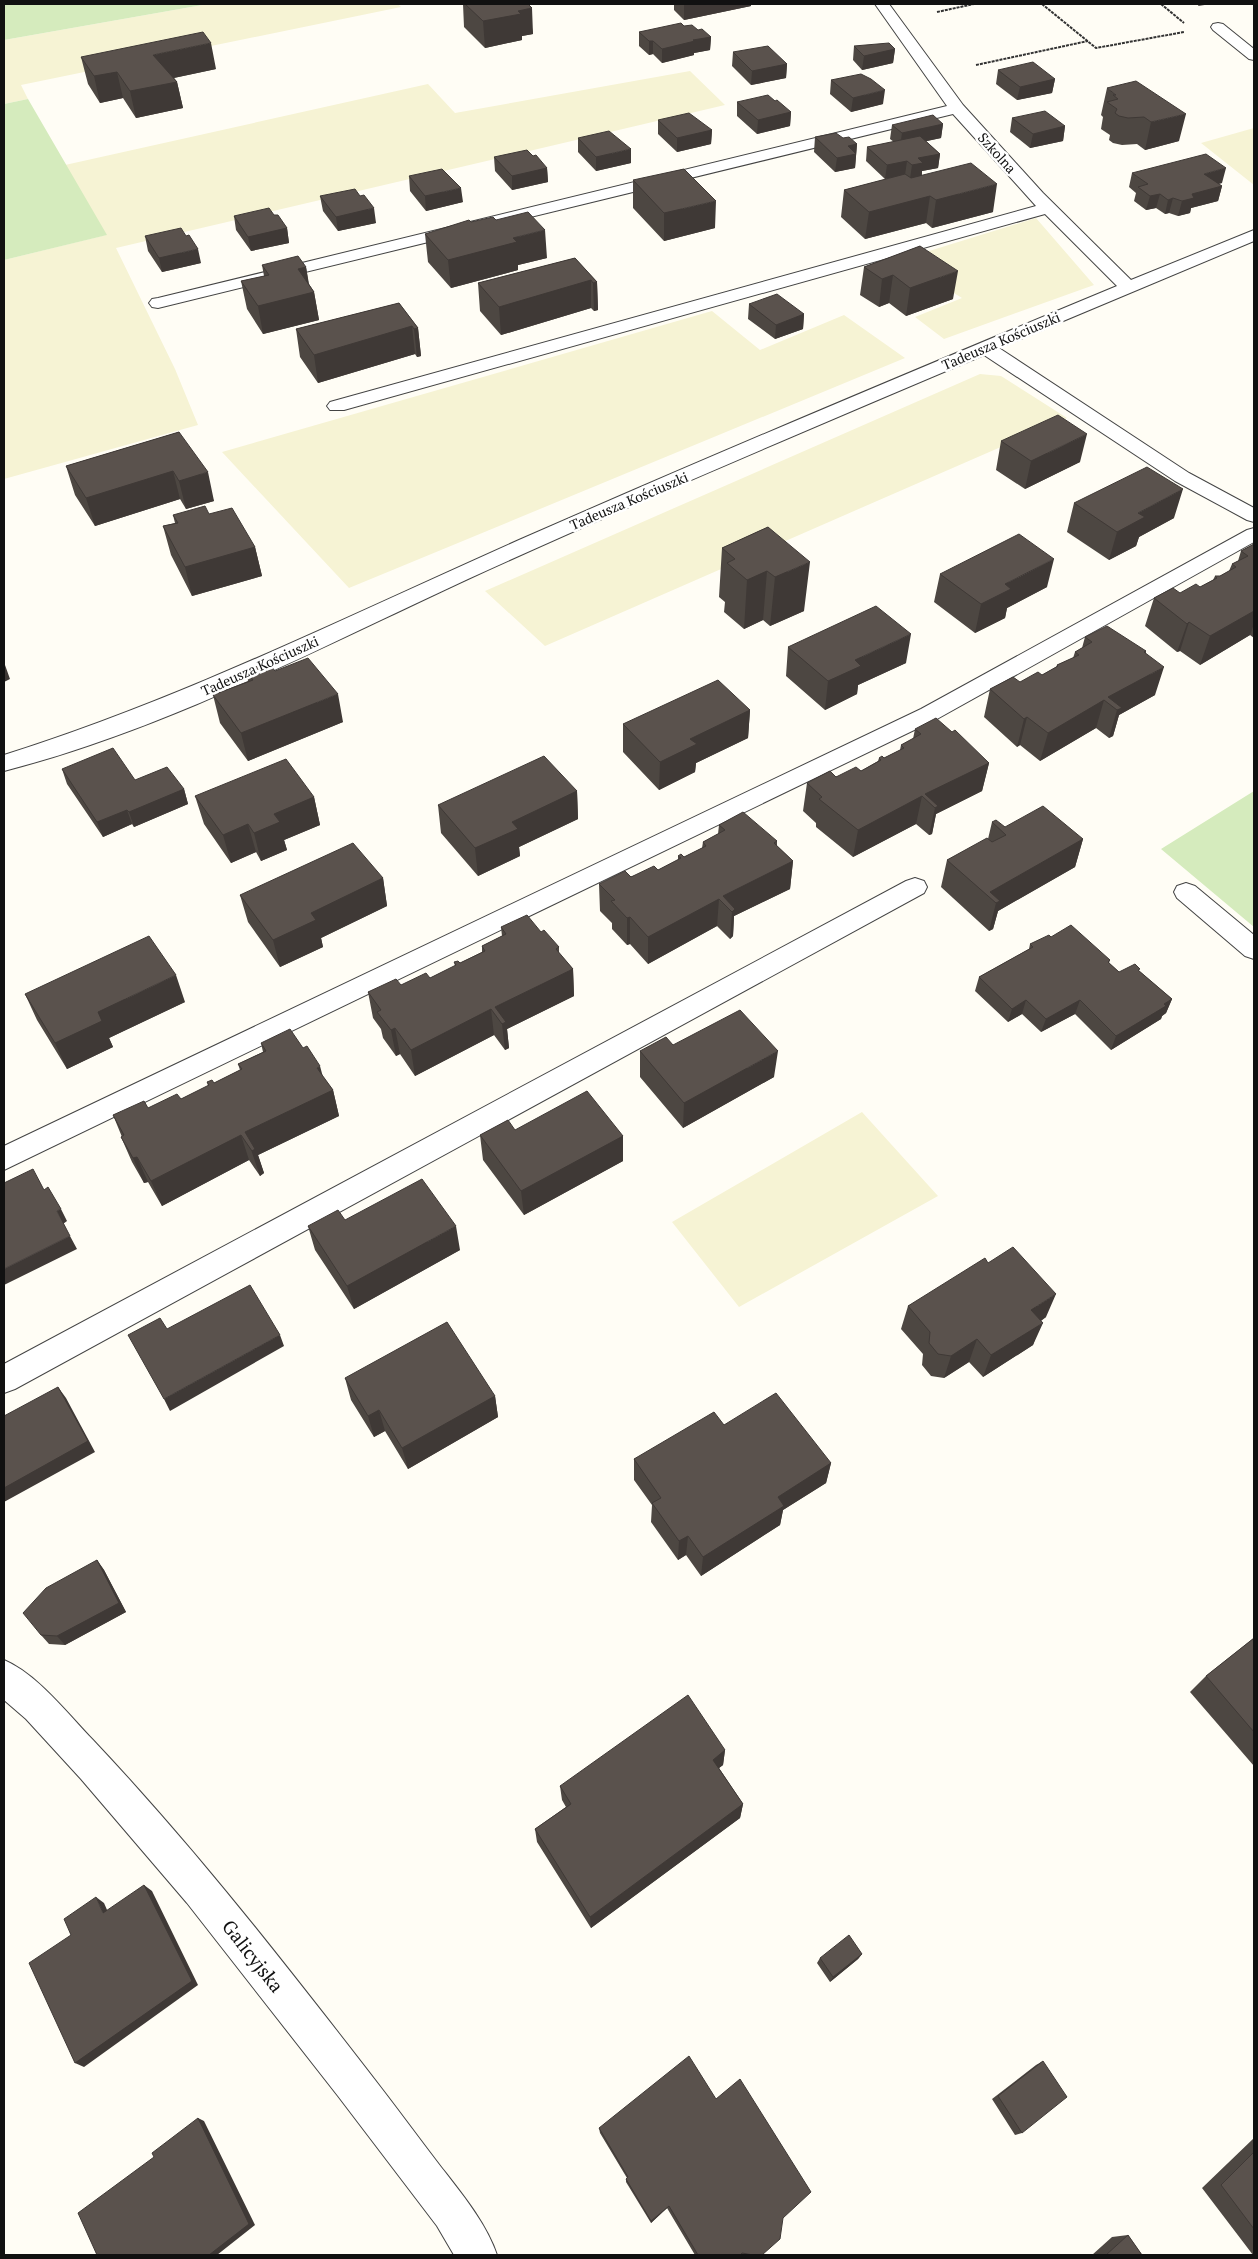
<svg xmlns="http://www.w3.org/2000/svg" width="1258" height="2259" font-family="'PT Serif',serif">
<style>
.farmland{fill:#f6f3d4}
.green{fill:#d5ebbd}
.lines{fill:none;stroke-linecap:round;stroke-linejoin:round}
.minor-casing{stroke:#444;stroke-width:2}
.path{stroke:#333;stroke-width:2;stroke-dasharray:3 1;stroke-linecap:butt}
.minor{fill:#fff;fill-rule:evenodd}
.wall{fill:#4d4742}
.shaded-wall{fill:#3f3936}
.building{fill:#5a524d;stroke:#3f3936}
.labels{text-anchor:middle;stroke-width:5;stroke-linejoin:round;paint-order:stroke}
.far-street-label{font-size:14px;fill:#111;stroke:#fff}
.near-street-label{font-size:19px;fill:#111;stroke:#fff}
</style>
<rect width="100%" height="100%" fill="#fffdf5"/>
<path class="farmland" d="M208,4h190l3,3 -380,78 7,14 -24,5v-64z
M690,71l35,34 -609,143 59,121 23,56 -194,54v-219l102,-25 -41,-70 363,-81 27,29z
M1254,128v57l-53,-42z
M1036,218l58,67 -150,54 -29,-22 47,-19 -62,-38z
M712,311l48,39 84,-35 61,43 -556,230 -127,-136z
M980,374l21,2 66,42 -522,228 -60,-55z
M862,1112l76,84 -199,111 -67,-85z"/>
<path class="green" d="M4,4h204l-204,36z
M28,99l79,136 -103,25v-156z
M1254,791v136l-93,-78z"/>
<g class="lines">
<g class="minor-casing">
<path id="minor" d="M875,4h14l74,101 80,88 88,87 123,-50v11l-255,107 190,125 65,35v14l-7,-2 -72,-39 -191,-126c-172,73 -345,146 -516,224 -151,70 -302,150 -464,192v-16c178,-56 344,-139 515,-215 198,-87 398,-171 598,-254l-72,-72 -701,196h-14l-3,-4 3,-4 706,-196 -83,-92 -795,194 -6,-1 -3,-4 3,-4 6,-1 789,-192z
M1218,23l5,1 31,25v11l-5,-1 -36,-29 -2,-3 2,-3z
M1254,528v14l-317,177 -933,451v-24l917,-437 326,-179z
M915,878l9,3 3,6 -3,6 -909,496 -11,4v-29l902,-483z
M1186,883l9,3 59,49v24l-9,-3 -68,-58 -3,-6 3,-6z
M4,1660c33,14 64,54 89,80 104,110 197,230 289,349 20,26 39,52 59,78 21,27 45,56 56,88h-43l-17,-29 -99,-130 -151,-193 -106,-124 -55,-60 -22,-19z"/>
</g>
<path class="path" d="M1042,4l54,44 88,-16
M1161,4l23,19
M937,12l37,-8
M976,65l112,-24"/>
<use href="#minor" class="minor"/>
</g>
<path class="wall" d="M463,4h65l5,30 -11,2v4l-37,8 -21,-21z
M674,4h77v2l-67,14 -10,-10z
M684,26l14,4 13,7 -1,13 -16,3v2l-32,8 -9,-9 -4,1 -10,-9v-14z
M854,46l41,3 -2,14 -31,7 -9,-10z
M733,52l54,12 -1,14 -35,7 -19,-19z
M81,57l135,12 -42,9 3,4 6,26 -47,10 -13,-20 -23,5 -12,-19z
M998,70l57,9 -3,14 -35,7 -21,-16z
M831,80l52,24 -32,8 -21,-18z
M1107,88l72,53 -34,9 -8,-6 -15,1 -9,-2 -4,-3 1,-5 -9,-6 2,-12 -2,-2z
M737,102l54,10 -1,14 -33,8 -20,-18z
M1012,118l53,8 -2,15 -33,7 -20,-16z
M658,120l54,10 -1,14 -34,8 -19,-18z
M943,124l-2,14 -15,3 14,13 -2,14 -16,3v5l71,36 -61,16 -6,-5 -61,16 -24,-22 3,-27 50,-13 -9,2 -19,-18 1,-14 27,-5 -4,-3 2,-14z
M815,137l28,1 14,6 -2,24 -20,4 -21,-20z
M578,138l53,25 -35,8 -18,-19z
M494,157l53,11 1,14 -36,8 -17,-19z
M1132,173l90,10 -4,1 4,2 -4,15 -27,7 -1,5 -12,3 -9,-3 -4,1 -9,-6 -10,2 -12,-9 2,-8 -7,-6z
M409,176l54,26 -37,9 -16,-20z
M633,180l82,48 -51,13 -31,-33z
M320,196h40l16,27 -38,8 -15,-20z
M274,215l13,13 2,15 -38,8 -15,-21 -2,-14z
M496,220l51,38 -29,7v5l-67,18 -23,-26 -3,-28 46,-12z
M145,236l56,27 -39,9 -14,-21z
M920,246l33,53 -47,17 -17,-13 -10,4 -19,-12 4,-28z
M575,258l22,24 1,28 -4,1 -3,-3 -90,27 -21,-24 -2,-28z
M262,265l44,2 3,17 5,8 5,28 -56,14 -16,-25 -6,-28 23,-5z
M399,303l19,25 3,28 -4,1 -2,-3 -97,29 -18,-26 -4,-28z
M749,304l55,10 -1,15 -28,10 -27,-20z
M179,432l35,69 -28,8 -6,-10 -85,27 -20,-31 -9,-29z
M1001,441l79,21 -55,27 -29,-19z
M1074,503l100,15 -35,19 -3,9 -27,14 -42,-28z
M209,514l46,33 7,29 -70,20 -21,-41 -8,-29 12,-3 -2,-8z
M768,527l36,84 -34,15 -7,-6 -19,9 -20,-17 1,-10 -6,-5 3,-49z
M1254,544v94l-4,-3 -50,30 -20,-14 -3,1 -32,-26 9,-28 26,-5 20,-6 13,-7 2,-4h5l9,-5 3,-7 6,-3 3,-10z
M940,574l107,13 -40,21 -2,10 -30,15 -41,-31z
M1085,637l61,14v3l9,41 -36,20 -6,21 -4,2 -13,-10 -56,33 -20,-16 -3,2 -33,-30 6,-28 30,-7 22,-7 14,-8 1,-2 16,-7 2,-6 7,-4z
M788,647l118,16 -48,22 -1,9 -32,16 -39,-34z
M246,671h29l68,51 -95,39 -28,-38 -7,-28 35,-14z
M750,710l-2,28 -52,25 -1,9 -36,18 -36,-38v-28z
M915,729l74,34 -7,28 -46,23 -4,20 -3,1 -13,-11 -63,33 -37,-30v-4l-13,-12 4,-28 54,-12 17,-10 1,-3h5l16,-8 1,-5 12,-6z
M62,769l73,11 49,9 4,15 -54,23 -2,-3 -29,13 -36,-53z
M577,791l1,28 -59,28 1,9 -42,20 -37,-43 -3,-28z
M195,796l119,1 6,28 -36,15 3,10 -26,11 -5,-9 -25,11 -27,-39z
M992,822l13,5 78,12 -8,28 -77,44 -5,18 -4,2 -48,-44 6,-27 41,-21z
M719,825l58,16v5l16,15 -3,28 -56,27 -1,20 -3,3 -13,-13 -69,38 -18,-20 -3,1 -15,-16v-6l-12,-12 -1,-27 59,-14 20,-10v-4l6,1 18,-9 1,-6 15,-8z
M383,878l4,28 -66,32 2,9 -43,20 -32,-45 -8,-27z
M501,927l40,5 18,15v6l14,16 1,27 -67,33 2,19 -4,2 -11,-15 -79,41 -15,-22 -4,2 -13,-18 -2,-9 -8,-11 -5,-26 33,-7 29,-7 25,-12 -1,-4 6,1 22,-11v-6l20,-10z
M1051,937l59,23 -1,3 10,9 20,-1 33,28 -6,14 -4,3 -1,3 -50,31 -36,-36 -34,18 -19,-18 -14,8 -33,-31 4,-14 50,-28 1,-5z
M25,994l160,8 -76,36 4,9 -46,22 -30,-49z
M261,1043l62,34 10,13 6,26 -81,39 6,18 -4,3 -11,-16 -87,46 -14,-24 -4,1 -12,-21 -11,-25h1l-9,-22 35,-7 33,-9 27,-13 -1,-4 7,1 26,-13 -2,-6 25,-12z
M673,1045l101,32 -91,51 -43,-51v-26z
M515,1130l108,6v25l-99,54 -41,-55 -3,-25z
M345,1220l115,30 -106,59 -39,-59 -7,-24z
M988,1263l58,54 -5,4 -8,24 -50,32 -14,-15 -25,16 -13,-2 -9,-11 1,-11 -22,-25 7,-23z
M345,1378l150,18 3,21 -90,52 -23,-38 -11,6 -23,-37z
M724,1425l107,38 -5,20 -43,27 -3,15 -79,51 -15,-21 -8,5 -27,-38 1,-17 -18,-25v-21z
M97,1560l7,10 22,42 -61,33 -16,-1 -8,-9z
M1254,1638v128l-64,-74 16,-16z
M725,1750l-2,15 -4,3 24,36 -3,14 -149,110 -54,-86 -2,-13 31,-22 -4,-7 -2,-14z
M862,1954l-4,5 -28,23 -13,-19 3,-5z
M1043,2061l-21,72 -7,2 -23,-36 44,-34z
M599,2128l184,90 -21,37h-17l-4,-1 -1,1h-45l-28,-47 -16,15 -25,-41v-3l1,-1 -27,-45z
M1254,2138v117h-1l-51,-67z
M1128,2235l14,20h-50l20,-18z"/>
<path class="shaded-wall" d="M684,4h67v2l-67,14z
M1199,4h12l-13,2z
M532,8l1,26 -11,2v4l-37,8 -2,-27 35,-10z
M711,37l-1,13 -16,3v2l-32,8v-14l31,-9z
M649,41h4v13l-4,1z
M211,43l5,26 -57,12 -6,-26z
M895,49l-2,14 -31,7 2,-14z
M787,64l-1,14 -35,7 1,-14z
M117,72l6,26 -23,5 -6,-27z
M1055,79l-3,14 -35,7 3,-13z
M177,82l6,26 -47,10 -6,-27z
M885,90l-2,14 -32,8 2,-14z
M791,112l-1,14 -33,8 1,-14z
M1186,114l-7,27 -34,9 6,-28z
M943,124l-2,14 -41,9 2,-14z
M1065,126l-2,15 -33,7 3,-14z
M712,130l-1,14 -34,8v-14z
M857,144l-2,24 -20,4 2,-14 11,-12z
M631,149v14l-35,8v-14z
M940,154l-2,14 -16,3 -1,6 -11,2 2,-14 6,-7z
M907,161l-2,14 -20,4 2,-14z
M547,168l1,14 -36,8v-14z
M1226,168l-4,15 -22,5 4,-14z
M997,184l-4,28 -61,16 4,-28z
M1222,186l-4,15 -27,7 -1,5 -12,3 4,-15 10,-7z
M461,188l2,14 -37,9 -1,-15z
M1160,194l-4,14 -10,2 4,-14z
M930,196l-4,27 -61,16 4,-27z
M1173,198l-4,15 -4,1 3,-14z
M716,201l-1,27 -51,13v-28z
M374,208l2,15 -38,8 -2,-14z
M287,228l2,15 -38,8 -3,-14z
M545,230l2,28 -29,7v5l-67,18 -3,-28 65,-22z
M198,249l3,14 -39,9 -3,-14z
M306,267l4,26 4,-1 5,28 -56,14 -5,-28 40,-37z
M958,271l-5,28 -47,17 4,-28z
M893,275l-4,28 -10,4 3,-28z
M591,280v28l-90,27 -2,-28z
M597,282l1,28 -4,1 -1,-28z
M804,314l-1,15 -28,10 1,-14z
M412,326l3,28 -97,29 -4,-28z
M418,328l3,28 -4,1 -3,-28z
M1087,434l-7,28 -55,27 6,-28z
M173,471l7,28 -85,27 -9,-28z
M208,472l6,29 -28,8 -7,-28z
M1183,489l-9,29 -35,19 -3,9 -27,14 8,-28 21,-19z
M255,547l7,29 -70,20 -7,-29z
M1054,559l-7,28 -40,21 -2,10 -30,15 6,-29 24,-20z
M810,562l-6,49 -34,15 5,-49z
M767,571l-4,49 -19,9 3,-49z
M1254,611v13l-4,11 -50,30 10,-29z
M1189,622l-9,29 -3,1 10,-28z
M911,634l-5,29 -48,22 -1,9 -32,16 3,-29 27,-21z
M4,665h1l5,14 -6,3z
M1164,667l-9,28 -36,20 -6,21 -4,2 8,-28 -9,-13z
M338,694l5,28 -95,39 -7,-28z
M1104,700l-8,28 -56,33 8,-28z
M750,710l-2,28 -52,25 -1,9 -36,18 1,-28 30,-23z
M1027,717l-7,28 -3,2 7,-28z
M989,763l-7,28 -46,23 -4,20 -3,1 6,-27 -10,-14z
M184,789l4,15 -54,23 -5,-15z
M577,791l1,28 -59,28 1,9 -42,20 -3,-28 37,-26z
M922,796l-6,28 -63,33 5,-27z
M314,797l6,28 -36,15 3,10 -26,11 -7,-28 20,-19z
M127,810l5,14 -29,13 -6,-15z
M248,824l8,28 -25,11 -8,-28z
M1083,839l-8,28 -77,44 -5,18 -4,2 7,-28 -6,-11z
M793,861l-3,28 -56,27 -1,20 -3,3 2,-27 -9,-16z
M383,878l4,28 -66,32 2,9 -43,20 -7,-27 38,-27z
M719,899l-2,27 -69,38v-27z
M630,917v27l-3,1v-27z
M573,969l1,27 -67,33 2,19 -4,2 -3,-26 -7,-17z
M176,975l9,27 -76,36 4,9 -46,22 -12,-26 43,-31z
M1172,999l-6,14 -4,3 -1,3 -50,31 5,-14z
M1026,1000l-4,14 -14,8 4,-13z
M1080,1000l-5,14 -34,18 5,-13z
M491,1009l3,26 -79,41 -4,-26z
M395,1028l5,26 -4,2 -5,-26z
M778,1051l-4,26 -91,51 1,-25z
M320,1066l7,26 -10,-24z
M333,1090l6,26 -81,39 6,18 -4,3 -15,-44z
M241,1135l8,25 -87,46 -11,-25z
M623,1136v25l-99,54 -3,-24z
M137,1157l11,25 -4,1 -11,-25z
M61,1209l6,12 -4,3 -6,-13z
M456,1226l4,24 -106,59 -7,-23z
M70,1236l7,13 -73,36v-16z
M1056,1294l-10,23 -24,16 9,-23z
M1043,1323l-10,22 -50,32 8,-22z
M280,1335l4,11 -114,65 -6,-12z
M977,1339l-8,23 -25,16 7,-22z
M58,1387l8,11 29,54 -91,50v-14z
M495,1396l3,21 -90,52 -6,-21z
M379,1410l6,21 -11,6 -6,-21z
M831,1463l-5,20 -43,27 -3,15 -79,51 2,-19 75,-60z
M688,1536l-2,19 -8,5 1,-19z
M97,1560l7,10 22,42 -61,33 -8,-9z
M725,1750l-2,15 -12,9 2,-14z
M743,1804l-3,14 -149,110 -1,-11z
M144,1885l8,6 46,94 -114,82 -9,-4z
M96,1897l8,6 7,16 -8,-6z
M862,1954l-4,5 -28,23 3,-5z
M198,2118l6,3 51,104 -38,30h-8z
M669,2206l-2,2 -16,15v-2z"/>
<path class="building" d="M465,4h63l4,4 -14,3 3,3 -38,7z
M681,23l3,3 8,-1 6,5 4,-1 9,8 -18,3 2,1 -33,8 -9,-8h-4l-10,-9z
M203,32l8,11 -58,12 24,27 -47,9 -13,-19 -23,4 -13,-19z
M889,43l6,6 -31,7 -10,-10z
M768,46l19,18 -35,7 -19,-19z
M1033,62l22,17 -35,8 -22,-17z
M861,74l10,5 14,11 -32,8 -22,-18z
M1136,81l50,33 -35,8 -7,-5 -16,1 -9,-2 -4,-3 2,-4 -10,-7 11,-3 -5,-4h3l-9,-7z
M768,95l7,6 2,-1 14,12 -33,8 -21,-18z
M1045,111l20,15 -32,8 -21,-16z
M689,113l23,17 -35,8 -19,-18z
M933,115l10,9 -41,9 -10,-8z
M609,131l22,18 -35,8 -18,-19z
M836,133l7,5 6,-1 8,7 -9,2 8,8 -19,4 -22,-21z
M920,136l20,18 -22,4 5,5 -11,2 -5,-4 -20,4 -20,-18z
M527,150l6,6 3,-1 11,13 -35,8 -18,-19z
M1206,154l20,14 -22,6 18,12 -30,8 2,4 -12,3 -9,-3 -5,2 -8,-6 -10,2 -12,-9 10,-3 -16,-11z
M971,163l26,21 -61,16 -6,-4 -61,16 -25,-22 61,-16 6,4z
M442,169l19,19 -36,8 -16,-20z
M684,169l32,32 -52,12 -31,-33z
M355,189l5,7 4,-1 10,13 -38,9 -16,-21z
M269,208l5,7h4l9,13 -39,9 -14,-21z
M528,212l17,18 -32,8 4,4 -69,18 -23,-26 44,-14 2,2 22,-5 3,3z
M181,228l5,8 3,-1 9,14 -39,9 -14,-22z
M920,246l38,25 -48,17 -17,-13 -11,4 -18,-12z
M298,256l8,11 -8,2 16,23 -56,14 -17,-25 28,-6 -7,-10z
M575,258l22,24 -4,1 -2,-3 -92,27 -21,-24z
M777,294l27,20 -28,11 -27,-21z
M399,303l19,25 -4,1 -2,-3 -98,29 -18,-26z
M1058,415l29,19 -56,27 -30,-20z
M179,432l29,40 -29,9 -6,-10 -87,27 -20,-32z
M1147,467l36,22 -45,24 7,4 -28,15 -43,-29z
M205,506l4,8 23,-6 23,39 -70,20 -22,-41 15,-3 -5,-8z
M768,527l42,35 -35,15 -8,-6 -20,9 -20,-17 8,-4 -13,-11z
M1019,534l35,25 -49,25 6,5 -30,15 -41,-30z
M1254,544v67l-44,25 -21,-14 -2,2 -33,-26 19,-10 7,5 16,-9 4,3 17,-9 -2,-2h5l16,-9 -4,-3 16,-8 -7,-5z
M876,606l35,28 -56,26 6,6 -33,15 -40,-34z
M1107,626l39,25 -2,1 20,15 -56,30 14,11 -5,2 -13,-10 -56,33 -21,-16 -3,2 -34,-30 23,-12 7,5 18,-10 4,3 16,-9 -1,-1 22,-10 -4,-3 17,-10 -7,-5z
M308,658l30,36 -97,39 -28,-38 40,-15 -7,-9 22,-9 7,9z
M718,680l32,30 -60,29 7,5 -37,18 -37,-38z
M936,718l16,14 3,-2 34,33 -64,31 13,12 -3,2 -13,-12 -64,34 -39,-31 3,-2 -15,-14 23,-12 6,6 20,-10 5,4 20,-11 -2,-2 3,-2 2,2 20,-10 -3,-3 20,-11 -6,-5z
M113,748l22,32 32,-13 17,22 -55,23 -2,-2 -30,12 -35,-53z
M544,756l33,35 -65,31 6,7 -43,19 -37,-43z
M286,759l28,38 -40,17 6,8 -26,11 -6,-9 -25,11 -28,-39z
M1043,806l40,33 -93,53 10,9 -4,2 -49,-43 40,-22 5,4 14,-7 -14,-13 4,-2 9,7z
M743,812l34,29 -3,2 19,18 -70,35 12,13 -3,3 -13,-13 -71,38 -18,-20 -3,1 -16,-17 4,-1 -16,-16 26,-13 6,6 23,-11 4,4 23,-12 -3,-2 3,-2 3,3 22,-11 -3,-4 22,-12 -6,-5z
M353,843l30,35 -72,35 5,7 -43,20 -33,-45z
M527,915l14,17 3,-2 15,17 -3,2 17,20 -78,38 11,15 -4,2 -11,-15 -80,41 -16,-22 -4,2 -14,-18 4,-2 -13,-18 28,-13 5,6 25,-12 4,5 26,-13 -2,-3 4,-1 2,2 25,-12 -3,-5 24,-12 -5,-7z
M1071,925l39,35 -2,2 11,10 16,-8 5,5 -2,1 34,29 -8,5 2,2 -50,30 -36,-36 -34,19 -20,-19 -14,9 -33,-32 54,-30 -3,-3 19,-9 2,2z
M149,936l27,39 -78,37 4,9 -47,22 -30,-49z
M740,1010l38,41 -94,52 -44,-52 26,-14 7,8z
M290,1029l13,19 4,-2 13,20 -3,2 16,22 -88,42 10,17 -3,2 -11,-16 -90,46 -14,-24 -4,1 -12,-21 3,-2 -11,-20 31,-14 4,7 29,-14 4,5 28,-14 -2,-3 5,-2 2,3 28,-14 -4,-5 28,-13 -5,-8z
M587,1091l36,45 -102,55 -41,-56 28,-15 7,10z
M33,1169l11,21 4,-3 13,22 -4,2 13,25 -66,33v-86z
M422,1179l34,47 -109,60 -39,-60 30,-16 7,10z
M1013,1247l43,47 -25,16 12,13 -52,32 -14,-16 -26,17 -13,-2 -9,-11 1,-11 -22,-26 77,-48 3,5z
M250,1285l30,50 -116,64 -36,-64 32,-17 7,11z
M447,1322l48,74 -93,52 -23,-38 -11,6 -23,-38z
M58,1387l30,54 -84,47v-72z
M776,1393l55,70 -53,34 6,9 -81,51 -15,-21 -9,5 -27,-38 9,-5 -27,-39 80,-47 10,13z
M97,1560l22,43 -62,33 -16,-1 -18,-22 23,-25z
M1254,1638v94l-48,-56z
M688,1695l37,55 -12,10 30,44 -153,113 -55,-88 36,-25 -11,-18z
M144,1885l48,96 -117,82 -46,-100 42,-28 -7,-16 32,-22 7,16z
M849,1935l13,19 -29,23 -13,-19z
M689,2056l27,43 24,-20 71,113 -28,26 -3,21 -18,16h-9l-11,-2 -2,2h-42l-29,-49 -18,15 -25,-42 2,-2 -29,-49z
M1043,2061l24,36 -45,36 -24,-37z
M198,2118l51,106 -40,31h-112l-19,-42 76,-56 -2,-4z
M1254,2152v77l-33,-44z
M1128,2235l14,20h-36z"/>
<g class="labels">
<g class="far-street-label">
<text transform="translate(997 153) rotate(48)" y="5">Szkolna</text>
<text transform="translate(1001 341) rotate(-23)" y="5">Tadeusza Kościuszki</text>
<text transform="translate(629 501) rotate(-23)" y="5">Tadeusza Kościuszki</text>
<text transform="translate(260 666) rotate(-24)" y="5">Tadeusza Kościuszki</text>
</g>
<g class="near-street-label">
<text transform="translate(253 1956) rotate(52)" y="7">Galicyjska</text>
</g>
</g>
<rect width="1258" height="2259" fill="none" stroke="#111111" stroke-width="10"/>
</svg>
